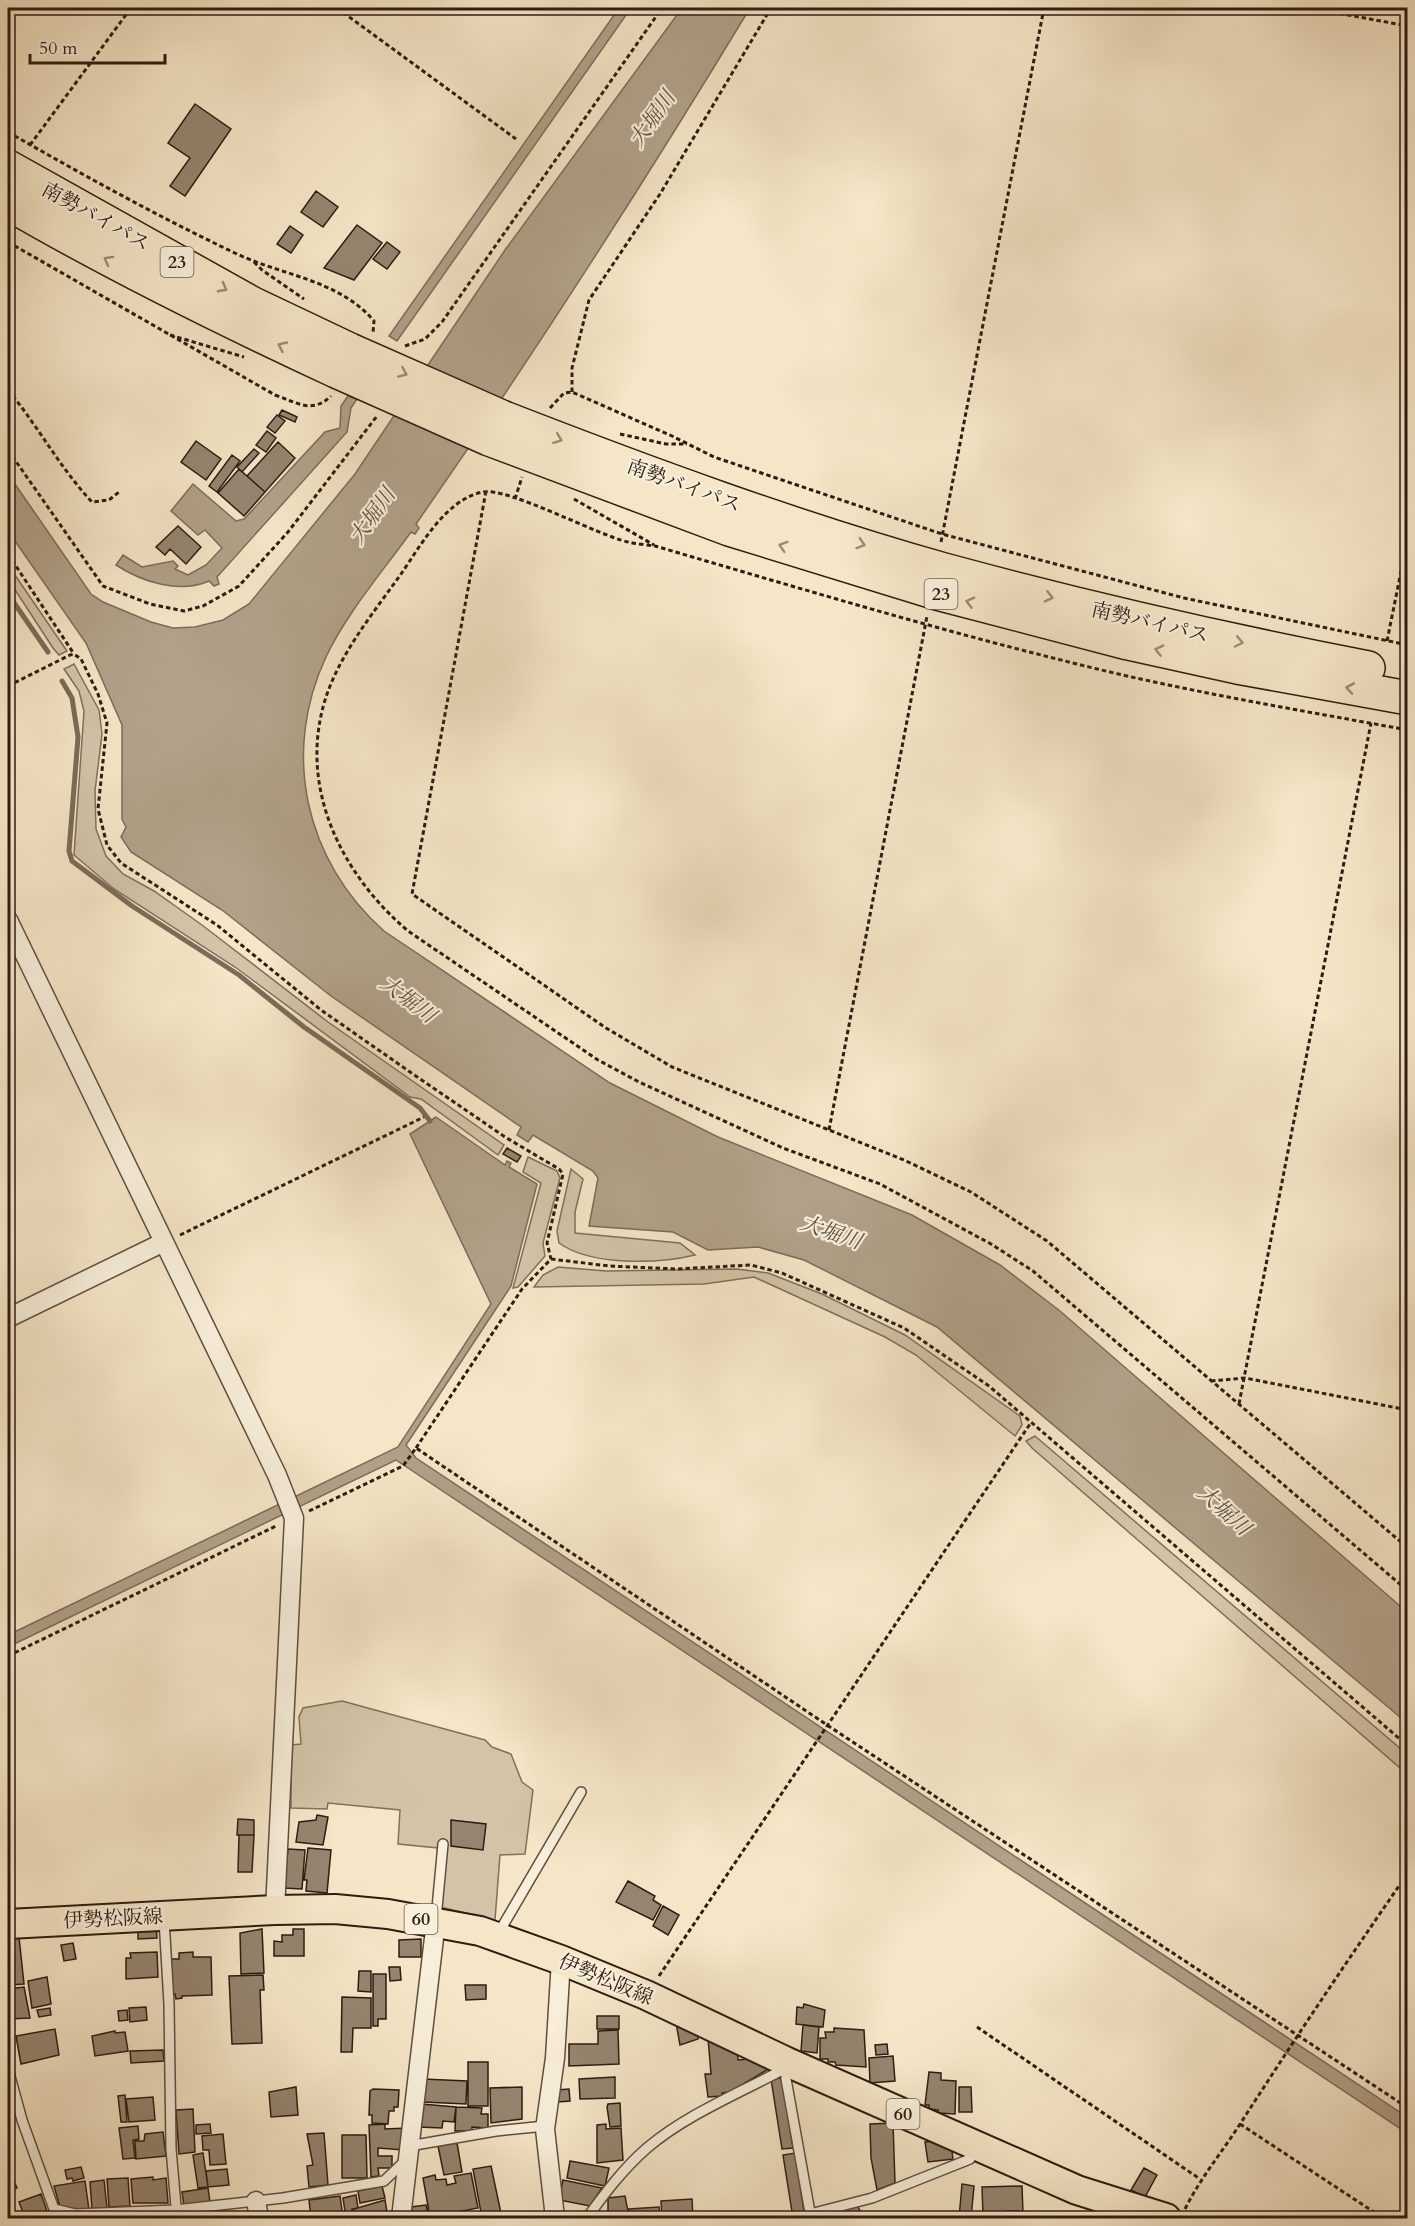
<svg xmlns="http://www.w3.org/2000/svg" width="1415" height="2226" font-family="Cardo,'Noto Serif JP',serif">
<style>
.green{fill:#d3c4a8;stroke:#80705d;stroke-width:1.5}
.water{fill:#b1a189;stroke:#7c6c59;stroke-width:1.5}
.lines{fill:none;stroke-linecap:round;stroke-linejoin:round}
.stream{stroke:#7c6c59;stroke-width:5}
.building{fill:#958570;stroke:#2d1c12;stroke-width:1.5}
.lane-casing{stroke:#5f4e3f;stroke-width:12}
.street-casing{stroke:#5f4e3f;stroke-width:21}
.primary-casing{stroke:#2d1c12;stroke-width:32}
.highway-casing{stroke:#2d1c12;stroke-width:36}
.path{stroke:#2d1c12;stroke-width:3;stroke-dasharray:4.5 3;stroke-linecap:butt}
.lane{stroke:#f8efdb;stroke-width:9}
.street{stroke:#f8efdb;stroke-width:18}
.primary{stroke:#f5e6c7;stroke-width:28}
.highway{stroke:#f5e6c7;stroke-width:33}
.highway-bridge-casing{stroke:#2d1c12;stroke-width:36;stroke-linecap:butt}
.highway-bridge{stroke:#f5e6c7;stroke-width:33}
.oneway{stroke:#9b8b76}
.labels{text-anchor:middle;stroke-width:4.5;stroke-linejoin:round;paint-order:stroke}
.shield{fill:#f8efdb;stroke:#6a5b4e;stroke-width:1.5}
.shield-label{font-size:18px;font-weight:bold;fill:#2d1c12}
.street-label{font-size:20px;fill:#2d1c12;stroke:#f8efdb}
.water-label{font-size:21px;font-style:italic;fill:#625142;stroke:#f8efdb}
</style>
<rect width="100%" height="100%" fill="#f5e6c7"/>
<filter id="stains"><feTurbulence type="fractalNoise" baseFrequency=".00333" numOctaves="4"/><feColorMatrix values="0 0 0 0 .2 0 0 0 0 .09 0 0 0 0 .02 0 0 0 .5 -.17"/></filter>
<radialGradient id="worn" r=".72"><stop offset=".6" stop-color="#630" stop-opacity="0"/><stop offset="1" stop-color="#630" stop-opacity=".3"/></radialGradient>
<path class="green" d="M8,565l59,86 -8,4 -6,-7 -45,-69z
M74,664l25,46 3,24 -7,57 1,38 10,27 17,18 31,17 48,34 126,97 176,123 -6,10 -77,-56 -11,-2 -175,-130 -121,-78 -40,-34 10,-144 -5,-20 -15,-22z
M528,1157l29,14 3,7 -17,65 2,13 -27,31 -5,1 28,-105 -18,-11z
M571,1169l12,10 -8,33v21l105,10 15,12c-37,9 -104,11 -136,-12l-2,-12z
M558,1267l48,4 131,-2 31,4 54,21 83,41 115,81 2,9 -7,11 -99,-81 -31,-18 -131,-60 -50,7 -170,3 9,-12z
M1035,1436l367,314 5,6v18l-375,-326 -6,-7z
M342,1701l143,39 7,7 19,7 11,28 11,8 -8,64 -25,1 -5,65 -59,-14 2,-58 -40,-4 2,-34 -72,-7 -1,6 -36,-1v-63l10,-1 -2,-27 4,-9z"/>
<path class="water" d="M619,8h12l-234,333 -8,-5z
M682,8h68c-106,175 -217,348 -334,516l3,4 -4,6 -4,-2c-28,39 -65,82 -85,125 -45,96 -21,204 58,274l226,152 108,54 194,78 88,50 60,46 347,301v111l-470,-396 -133,-67 -46,-13 -50,3 -35,-18 -84,-6 9,-48 -5,-7 -60,-36 -5,7 -11,-7 4,-8 -190,-131 -109,-86 -91,-58 -10,-15 5,-10 -4,-8v-94l-36,-82 -78,-112v-57l83,120 12,8 48,20 22,6 22,-1 28,-7 26,-16 106,-130 150,-224z
M348,396l9,3 -6,9 -4,24 -130,145 2,7 -5,2 -5,-5c-29,13 -67,1 -93,-16l7,-10 19,12 31,-6 5,5 -3,3 13,6 18,-10 16,-17 -17,-18 -7,5 -27,-24 22,-27 43,37 8,-2 81,-87 15,-4 1,-22z
M436,1117l69,48 2,-4 4,2 -2,4 28,17 -26,102 -105,159 10,13 991,659v16l-1011,-673 -388,187v-12l390,-188 93,-143 -81,-170z"/>
<g class="lines">
<path class="stream" d="M8,594l40,58
M62,681l10,17 6,39 -9,114 3,10 60,45 107,69 65,52 116,81 10,13"/>
</g>
<path class="building" d="M195,104l36,25 -46,67 -15,-10 20,-28 -22,-15z
M316,191l22,16 -15,20 -22,-15z
M357,225l25,18 -28,37 -30,-12z
M290,226l13,9 -12,18 -14,-9z
M387,242l13,10 -13,17 -14,-10z
M282,410l15,7 -2,5 -16,-7z
M277,415l8,6 -10,12 -8,-6z
M267,431l9,7 -10,14 -10,-7z
M196,441l25,18 -15,21 -25,-18z
M278,442l17,16 -30,34 -18,-16z
M254,449l5,4 -17,19 -5,-5z
M232,455l8,6 -23,31 -8,-6z
M239,469l26,23 -21,24 -26,-23z
M178,526l23,21 -15,17 -16,-15 -5,6 -9,-8z
M507,1148l14,8 -4,6 -14,-8z
M317,1815l11,2 -5,28 -27,-3 3,-20 17,-2z
M238,1819l16,1v15h-17z
M451,1820l35,4 -3,26 -32,-4z
M239,1835h15l-2,37h-14z
M308,1848l23,2 -4,43 -21,-2 1,-11h-3z
M288,1849l17,1 -3,39 -18,-1z
M628,1881l27,15 -2,4 8,5 -8,15 -37,-18z
M663,1906l16,9 -11,20 -15,-9z
M156,1926l1,12 -19,1v-12z
M262,1929l2,44 -23,1 -1,-41z
M293,1929h11v27h-30v-15l8,1v-7h11z
M19,1937l5,47 -15,1 -1,-47z
M421,1939v18h-22v-17z
M73,1943l3,16 -12,2 -3,-16z
M157,1952l1,25 -32,2v-21h5l-1,-5z
M193,1952v5h18l1,38 -30,1v2l-6,1 -1,-5 -3,1 -1,-36h8v-6z
M389,1967h11l1,13 -11,1z
M359,1971h12v21l-13,-1z
M373,1974h13v45h-8v7h-5z
M263,1975l1,15h-4l2,53 -30,1 -3,-68z
M47,1977l4,27 -19,4 -4,-27z
M465,1985h21v14l-20,1z
M24,1987l6,31 -22,1v-30z
M342,1997l29,1v30h-18l-1,24h-11z
M804,2004l21,6 -2,17 -27,-3 1,-17 6,1z
M146,2007l1,13 -17,2 -1,-14z
M50,2008l1,7 -12,2 -2,-7z
M127,2010l1,10 -9,1 -1,-10z
M597,2016h22v13h-22z
M676,2023l23,12 -1,4 -18,6z
M803,2025l16,2 -2,26 -16,-2z
M834,2028l30,2 2,37 -30,-2 -1,-3h-7v-3h-8v-21h6l-1,-6h9z
M55,2029l4,26 -38,9 -5,-28z
M618,2030l1,34 -50,2v-22h29v-13z
M115,2031v2l10,-1 3,19 -33,5 -3,-20z
M708,2038l29,10 1,12 22,-2 15,7 -45,27 -8,1v3l-14,1 -3,-23h6z
M887,2044l1,10 -12,1 -1,-10z
M163,2050l1,11 -33,2 -1,-12z
M893,2056l2,25 -25,2 -1,-25z
M468,2062h20v44h-20z
M929,2072l12,1v7l15,1 -1,33 -17,-1v-3l-9,-1v-4h-4z
M615,2077v21l-35,1 -1,-20z
M782,2078l11,70 -11,1 -11,-70z
M423,2079l44,2 -1,23 -43,-2z
M296,2087l2,28 -27,2 -2,-25z
M522,2087v32l-31,4 -1,-35z
M959,2087h12l1,25h-13z
M373,2089l26,1 -1,17h-4v4h-5l-1,13 -16,-1v-8h-3l1,-24z
M569,2089l1,12 -12,1 -1,-12z
M125,2095l2,27h-6l-3,-26z
M153,2097l2,23 -26,2 -3,-23z
M620,2103l1,23 -11,1 -3,-20 1,-3z
M421,2104l35,3 -2,15 -11,-1 -1,7 -23,-1z
M456,2107l26,1 -1,6h7v14l-16,-1v4h-17z
M193,2109l2,43 -16,2 -3,-44z
M893,2123l2,60 -18,7 -6,-32 -1,-34z
M210,2124l1,9 -15,1v-9z
M385,2124v5l22,-1 -3,22 -26,-2v8h14v12h-14l1,8 -8,1 -2,-52z
M606,2124v5l15,-1 2,32 -26,3v-38z
M138,2126l1,13 -6,1 2,18 -12,1 -4,-31z
M163,2132l3,24 -30,3 -1,-18h9l1,-7z
M324,2133l4,52 -19,2 -2,-21 6,-1 -6,-31z
M223,2134l3,30 -16,1 -1,-15h-6l-1,-14z
M342,2135h24l1,43h-25z
M943,2140l8,5 2,14 -25,3 -3,-20z
M457,2143l5,29 -18,3 -6,-29z
M203,2153l5,34 -10,1 -5,-33z
M795,2153l10,65h-12l-10,-63z
M570,2161l39,7 -4,18 -38,-8z
M491,2166l11,52h-20l-9,-49z
M81,2167l3,11 -11,3 -1,-3 -5,1 -2,-9z
M8,2168l9,20 -9,5z
M1144,2168l13,7 -12,22 -14,-7z
M227,2169l2,16 -21,2 -2,-16z
M471,2173l7,35 -48,9 -7,-39 12,-3 1,5 10,-1 1,6 9,-2 -2,-7z
M153,2177v3l13,-2 2,25h-35l-2,-24z
M128,2178l2,28 -21,1 -2,-28z
M104,2180l3,28 -15,1 -2,-27z
M563,2180l39,8 -12,18 -31,-6z
M85,2181l4,29 -29,-3 -6,-21z
M962,2184l12,2 -3,32h-12z
M382,2186l3,12 -25,5 -2,-12z
M1022,2186l1,27 -4,1v-3h-14v4l-22,1 -1,-29z
M208,2188l2,14 -26,4 -2,-14z
M41,2194l7,20 -11,4h-12l-6,-16z
M356,2195l2,13 -6,1 2,9h-8l-3,-20z
M340,2196l3,22h-32l-2,-18z
M625,2196l4,21 -21,1v-20z
M692,2199l1,19h-31l-1,-17z
M385,2200l3,18h-32l-2,-9z
M426,2205l3,13h-16l-2,-11z
M857,2205l7,13h-33l-1,-5z
M659,2207l1,11h-30l-1,-9z"/>
<g class="lines">
<g class="lane-casing">
<path id="lane" d="M164,1919l5,85 2,145 6,69
M436,1919l7,-75
M498,1934l83,-142
M786,2067v12l25,139
M8,2069l14,51 32,89 21,5 100,-4 108,-12 101,-17 22,-21
M409,2146l87,-15 49,-5
M810,2214l62,-16 98,-39 6,-10
M587,2218c18,-25 36,-49 60,-70 40,-34 93,-55 139,-80"/>
</g>
<g class="street-casing">
<path id="street" d="M8,920l269,555 17,43 -19,392
M8,1318l154,-75
M256,2201l3,17
M401,2218l35,-297
M555,2218l-10,-89 10,-71 6,-98"/>
</g>
<g class="primary-casing">
<path id="primary" d="M8,1924l267,-14 60,-1 53,5 92,17 81,29 85,35 141,67 290,128 89,28"/>
</g>
<g class="highway-casing">
<path id="highway" d="M8,167l245,137 97,46
M8,203c106,62 216,116 328,168
M504,418c144,56 291,110 440,152 140,38 281,70 424,98
M489,439l240,90 208,64 191,50 109,24 171,31"/>
</g>
<path class="path" d="M337,8l179,131
M1310,8l98,18
M8,132c75,43 151,85 229,122 47,22 102,26 137,67l-1,12
M30,145l101,-137
M8,242l267,153c23,8 37,19 56,1
M254,262l8,8 42,29
M170,335l74,22
M405,346l20,-7 17,-17 220,-314
M8,390c30,36 52,78 84,112l17,-2 10,-8
M572,392v-24l17,-68 71,-106 111,-186
M550,408l14,-15 8,-1 100,44 42,21 228,77 242,64 224,47
M620,434l46,10h21
M8,450l95,136 47,18 34,7 19,-5 36,-20 49,-54 89,-116
M486,491l-74,403 194,134 66,39 232,93 67,32 76,49 361,307
M515,499l7,-22
M574,499l80,46
M941,542l103,-534
M8,554l66,100
M1387,641l21,-104
M8,686l62,-31 4,-1 7,5 17,35 9,29 -9,86 9,36 14,18 96,62 104,85 92,64 92,63 54,32 4,5 -16,69 4,16
M1408,730c-115,-21 -230,-40 -343,-69 -137,-34 -273,-75 -410,-115 -8,-1 -18,-2 -27,-4 -31,-7 -120,-55 -145,-50 -37,7 -62,53 -82,82 -27,38 -60,78 -75,123 -29,89 15,177 82,234l190,129 41,22 144,66 97,36 111,60 42,27 375,320
M829,1130l98,-514
M180,1235l244,-118
M551,1259l58,7 67,3 75,-4 31,8 122,55 85,58 419,360
M1211,1381l34,-3 163,32
M1239,1404l132,-681
M416,1448l106,-159 29,-30
M309,1511l94,-45 13,-18 411,277 581,383
M8,1656l268,-130
M659,1976l371,-552
M977,2027l223,152
M1240,2124l143,94
M1185,2209c16,-32 38,-58 57,-88 54,-84 109,-166 166,-248"/>
<use href="#lane" class="lane"/>
<use href="#street" class="street"/>
<use href="#primary" class="primary"/>
<use href="#highway" class="highway"/>
<g class="highway-bridge-casing">
<path id="highway-bridge" d="M350,350l154,68
M336,371l153,68"/>
</g>
<use href="#highway-bridge" class="highway-bridge"/>
</g>
<defs><path id="oneway-chevron" d="M-2-3.5L2.5 0L-2 3.5" fill="none" stroke-width="1.6" stroke-linecap="round" stroke-linejoin="round" transform="scale(1.5)"/></defs>
<g class="oneway">
<use href="#oneway-chevron" transform="translate(108 260) rotate(-151)"/>
<use href="#oneway-chevron" transform="translate(223 288) rotate(28)"/>
<use href="#oneway-chevron" transform="translate(282 346) rotate(-155)"/>
<use href="#oneway-chevron" transform="translate(403 373) rotate(24)"/>
<use href="#oneway-chevron" transform="translate(558 439) rotate(21)"/>
<use href="#oneway-chevron" transform="translate(861 544) rotate(18)"/>
<use href="#oneway-chevron" transform="translate(783 546) rotate(-163)"/>
<use href="#oneway-chevron" transform="translate(1049 597) rotate(14)"/>
<use href="#oneway-chevron" transform="translate(970 602) rotate(-165)"/>
<use href="#oneway-chevron" transform="translate(1239 642) rotate(12)"/>
<use href="#oneway-chevron" transform="translate(1159 650) rotate(-167)"/>
<use href="#oneway-chevron" transform="translate(1350 688) rotate(-170)"/>
</g>
<g class="labels">
<g class="shield">
<rect x="160.5" y="247" width="33" height="30" rx="4.5"/>
<rect x="924.5" y="579" width="33" height="30" rx="4.5"/>
<rect x="404.5" y="1904" width="33" height="30" rx="4.5"/>
<rect x="886.5" y="2099" width="33" height="30" rx="4.5"/>
</g>
<g class="shield-label">
<text x="177" y="268">23</text>
<text x="941" y="600">23</text>
<text x="421" y="1925">60</text>
<text x="903" y="2120">60</text>
</g>
<g class="street-label">
<text transform="translate(96 216) rotate(29)" y="7">南勢バイパス</text>
<text transform="translate(684 485) rotate(20)" y="7">南勢バイパス</text>
<text transform="translate(1150 622) rotate(13)" y="7">南勢バイパス</text>
<text transform="translate(113 1918) rotate(-3)" y="7">伊勢松阪線</text>
<text transform="translate(606 1979) rotate(23)" y="7">伊勢松阪線</text>
</g>
<g class="water-label">
<text transform="translate(652 119) rotate(-55)" y="7">大堀川</text>
<text transform="translate(372 516) rotate(-55)" y="7">大堀川</text>
<text transform="translate(408 999) rotate(37)" y="7">大堀川</text>
<text transform="translate(831 1232) rotate(19)" y="7">大堀川</text>
<text transform="translate(1224 1510) rotate(42)" y="7">大堀川</text>
</g>
</g>
<rect width="1415" height="2226" fill="none" stroke="#f5e6c7" stroke-width="30"/>
<rect x="9" y="9" width="1397" height="2208" fill="none" stroke="#2d1c12" stroke-width="3"/>
<rect x="15" y="15" width="1385" height="2196" fill="none" stroke="#2d1c12" stroke-width="1.5"/>
<path d="M30 54v9h135v-9" fill="none" stroke="#2d1c12" stroke-width="3"/>
<text x="39" y="54" font-size="18" fill="#2d1c12" stroke="#f8efdb" stroke-width="4.5" paint-order="stroke">50 m</text>
<rect width="100%" height="100%" filter="url(#stains)"/>
<rect width="100%" height="100%" fill="url(#worn)"/>
</svg>
